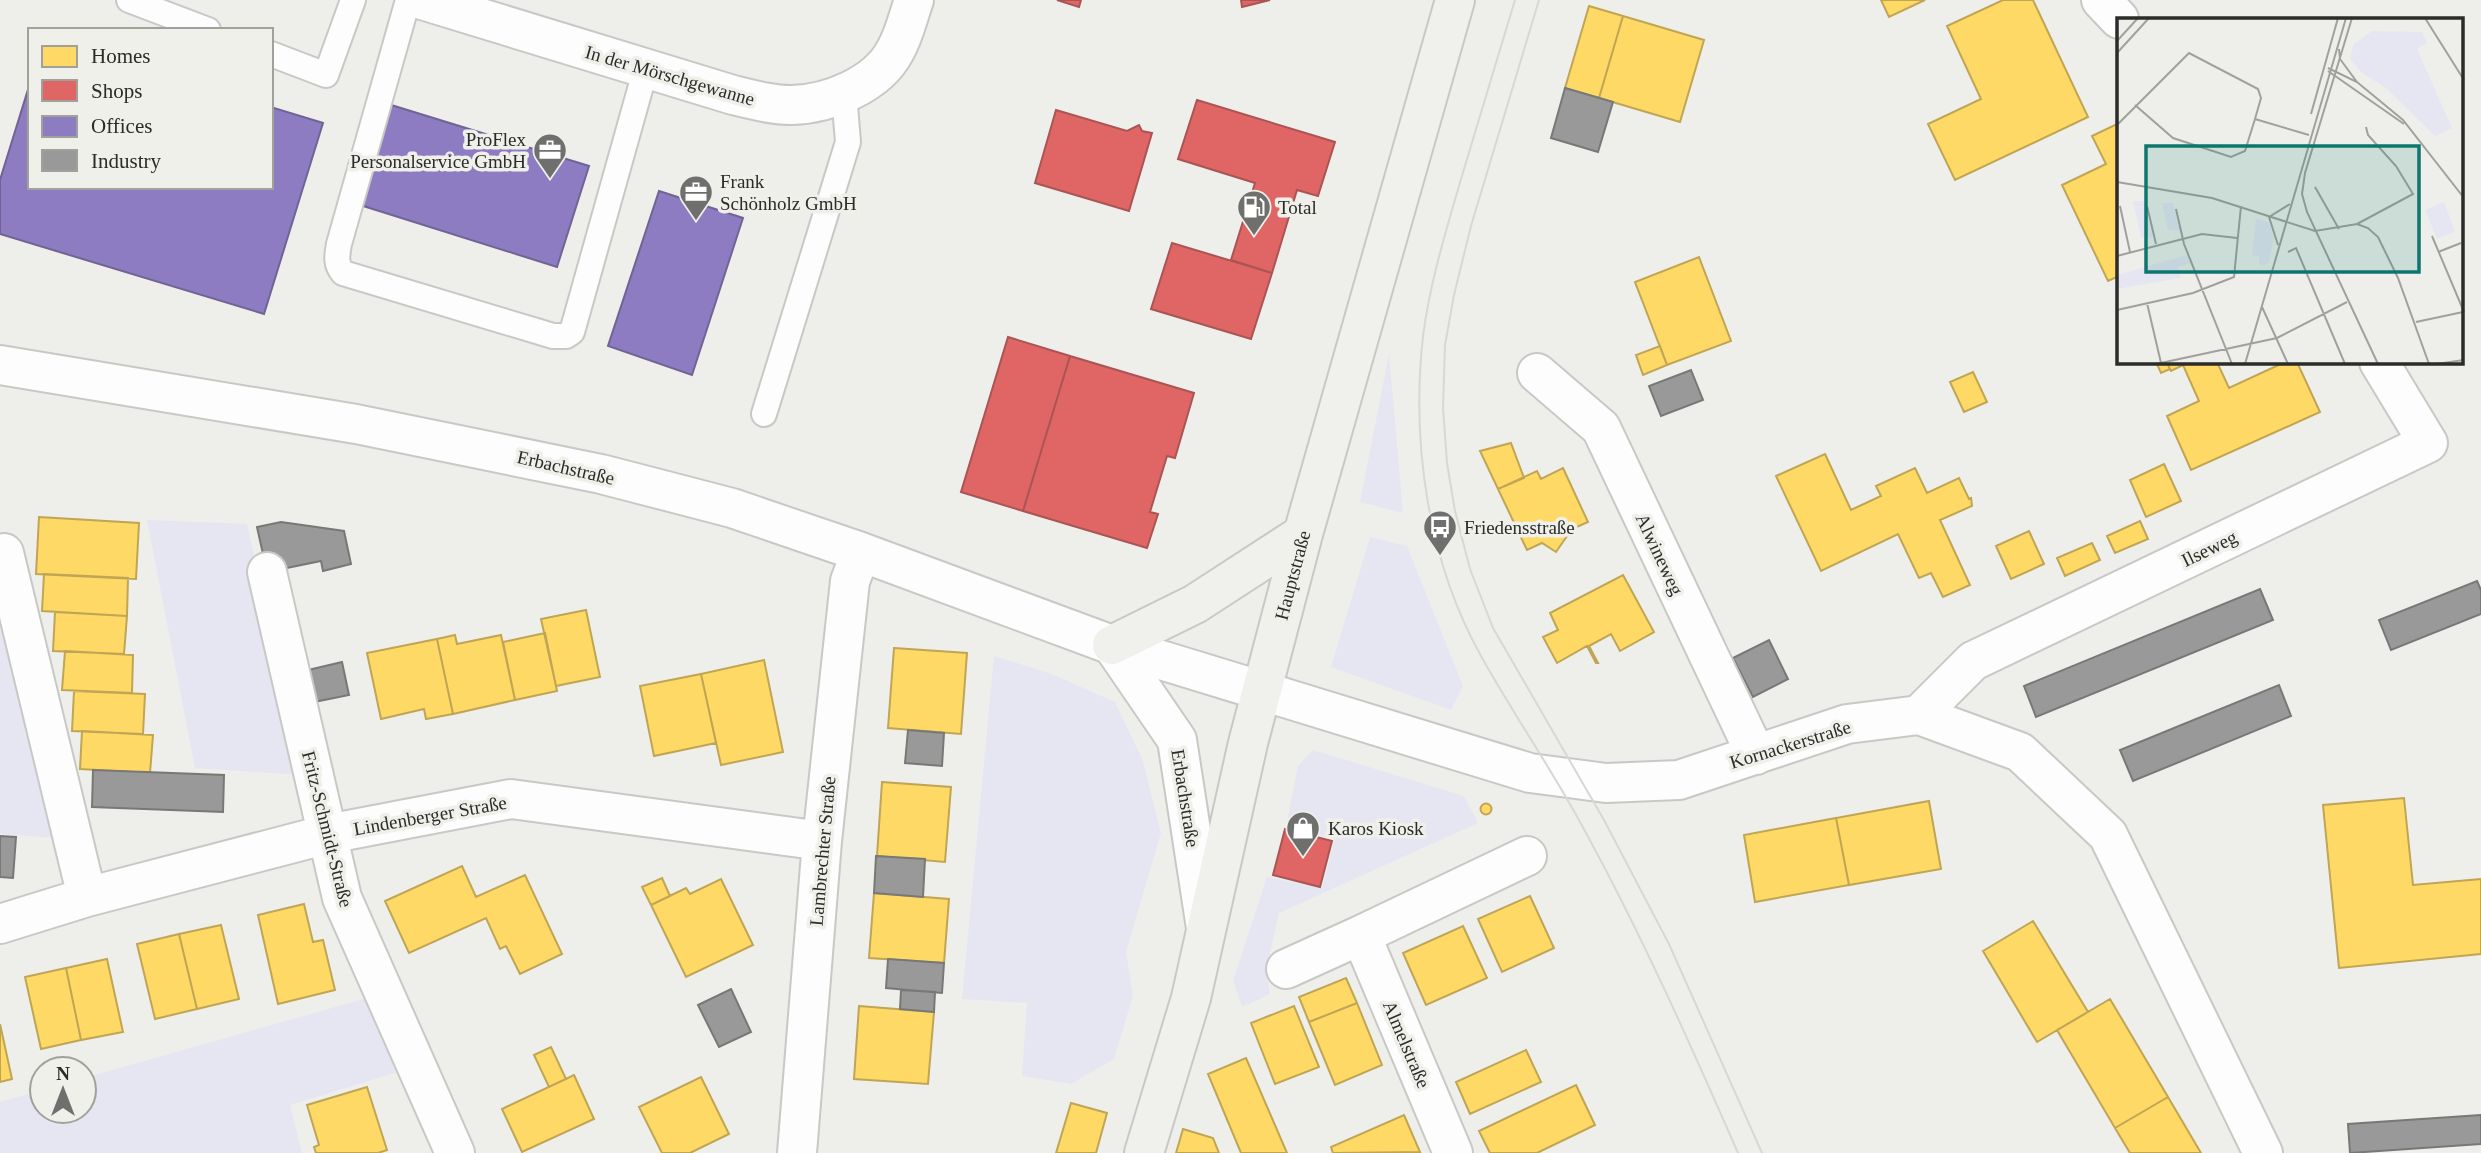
<svg xmlns="http://www.w3.org/2000/svg" width="2481" height="1153" font-family="'Times New Roman',serif">
<style>
.green{fill:#e6e5f2}
.homes{fill:#ffd966;stroke:#bfa554;stroke-width:2}
.shops{fill:#e06666;stroke:#aa5454;stroke-width:2}
.offices{fill:#8e7cc3;stroke:#706495;stroke-width:2}
.industry{fill:#999;stroke:#787877;stroke-width:2}
.lines{fill:none;stroke-linecap:round;stroke-linejoin:round}
.lane-casing{stroke:#c8c8c5;stroke-width:28}
.street-casing{stroke:#c8c8c5;stroke-width:42}
.secondary-casing{stroke:#c8c8c5;stroke-width:42}
.lane{stroke:#fcfdfc;stroke-width:24}
.street{stroke:#fcfdfc;stroke-width:38}
.secondary{stroke:#f0f1ed;stroke-width:38}
.tram{stroke:#d7d7d6;stroke-width:2}
.labels{text-anchor:middle;stroke-width:7;stroke-linejoin:round;paint-order:stroke}
.street-label{font-size:19px;fill:#2b2b29;stroke:#eff0e9}
.poi-label{font-size:19px;fill:#2b2b29;stroke:#eff0e9;text-anchor:start}
.inset-road{fill:none;stroke:#a0a19d;stroke-width:2}
.view{fill:#0f766e;fill-opacity:0.15;stroke:#0f766e;stroke-width:3.5}
.inset-edge{fill:none;stroke:#2b2b29;stroke-width:3.5}
</style>
<rect width="100%" height="100%" fill="#eeefea"/>
<path class="green" d="M1389,354l14,159 -43,-11z
M147,520l100,4 56,251 -108,-7z
M1370,537l37,9 56,140 -12,24 -120,-43z
M0,577l59,261 -59,-4z
M994,656l55,17 66,29 28,59 18,72 -35,119 7,44 -19,63 -43,25 -49,-8 5,-73 -65,-4z
M1313,750l151,46 14,27 -199,90 -13,58 4,23 -28,13 -9,-26 34,-104 55,11 13,-49 -49,-12 12,-61z
M367,998l34,73 -111,34 12,48h-302v-51l42,-12v21h42v-33z"/>
<path class="homes" d="M1881,0h44l-36,17z
M2003,0h30l55,117 -133,63 -27,-56 53,-25 -34,-73z
M1589,6l34,10 -24,82 -34,-10z
M1623,16l81,24 -24,82 -81,-24z
M2119,123v153l-11,5 -46,-96 44,-21 -14,-28z
M1699,257l32,84 -64,24 -32,-83z
M1660,346l7,19 -24,10 -7,-20z
M2156,362h17l-5,3 2,4 -9,4z
M2173,362h44l12,26 56,-26h12l23,50 -129,58 -24,-54 32,-15 -16,-36 -12,6 -3,-6z
M1973,372l14,30 -23,10 -14,-30z
M1511,443l13,35 -26,11 -18,-38z
M1825,454l26,56 30,-14 -5,-10 39,-18 12,25 32,-15 10,21 2,-1 1,8 -32,14 30,65 -27,12 -12,-24 -12,5 -21,-44 -77,37 -45,-95z
M2164,464l17,37 -35,16 -16,-37z
M1563,468l25,54 -16,7 -16,23 -14,-9 -15,7 -29,-61 39,-18 4,8z
M39,517l100,6 -3,56 -100,-5z
M2140,521l8,18 -33,14 -8,-17z
M2029,531l15,33 -33,15 -15,-33z
M2092,543l8,17 -35,16 -8,-18z
M44,574l84,4 -1,38 -85,-5z
M1623,575l31,57 -34,19 -9,-17 -22,12 9,17h-2l-9,-17 -30,17 -14,-26 15,-7 -8,-17z
M586,610l14,67 -44,9 -15,-67z
M55,612l72,4 -3,38 -71,-3z
M545,633l12,58 -42,9 -12,-58z
M455,635l2,9 44,-9 14,65 -62,14 -16,-75z
M437,639l16,75 -27,5 -2,-10 -43,10 -14,-66z
M894,648l73,5 -6,81 -73,-6z
M65,651l68,4 -1,38 -70,-3z
M764,660l19,92 -62,13 -20,-91z
M701,674l15,69 -62,13 -14,-70z
M74,691l71,3 -2,40 -71,-3z
M82,731l71,4 -3,38 -70,-4z
M882,782l69,5 -6,75 -68,-6z
M2404,798l9,87 68,-6v75l-142,14 -16,-163z
M1929,801l12,68 -92,16 -13,-67z
M1480.5 809a5.5 5.5 0 1 1 11 0a5.5 5.5 0 1 1-11 0Z
M1836,818l13,67 -94,17 -11,-67z
M462,866l14,31 49,-22 37,79 -42,20 -14,-28 -6,3 -14,-31 -77,35 -24,-52z
M662,878l8,18 -19,9 -9,-18z
M721,879l32,66 -67,32 -35,-72 35,-17 4,6z
M874,893l75,6 -5,64 -75,-5z
M1530,896l24,52 -52,24 -24,-53z
M304,904l9,38 10,-2 12,50 -57,14 -20,-89z
M2033,921l55,91 -51,30 -54,-91z
M221,925l18,74 -42,10 -18,-75z
M1463,926l24,52 -61,27 -23,-52z
M179,934l18,75 -42,10 -18,-75z
M107,959l16,73 -42,8 -15,-72z
M66,968l15,72 -40,9 -16,-72z
M1346,978l11,25 -48,19 -10,-25z
M2110,999l58,98 -53,31 -58,-98z
M1357,1003l25,62 -47,20 -26,-63z
M859,1006l75,6 -6,72 -74,-5z
M1294,1006l25,61 -44,17 -24,-61z
M0,1024l12,55 -12,3z
M551,1047l15,32 -17,8 -15,-32z
M1526,1050l15,32 -71,32 -14,-32z
M1246,1058l41,95h-46l-33,-79z
M574,1075l20,44 -72,33 -20,-43z
M701,1077l28,57 -39,19h-28l-23,-46z
M1576,1085l19,40 -58,28h-47l-11,-22z
M367,1087l20,63 -9,3h-62l-2,-6 5,-2 -12,-40z
M2168,1097l33,56h-71l-15,-25z
M1071,1103l36,10 -11,40h-40z
M1404,1115l16,37 -87,1 -2,-6z
M1183,1129l30,9 6,15h-43z"/>
<path class="shops" d="M1057,0h24l-2,7z
M1241,0h29l-28,7z
M1197,100l138,42 -17,54 -21,-6 -25,83 -41,-13 24,-77 -77,-24z
M1056,110l71,21 12,-6 3,6 10,2 -23,78 -94,-28z
M1172,243l100,30 -21,66 -100,-30z
M1008,337l62,19 -47,155 -62,-19z
M1070,356l124,37 -19,65 -8,-2 -17,56 8,2 -11,34 -124,-37z
M1285,829l47,12 -12,46 -47,-12z"/>
<path class="offices" d="M30,83v104h241v-80l52,16 -59,191 -264,-80v-54z
M388,104l201,62 -32,101 -200,-63z
M659,191l84,27 -51,157 -84,-29z"/>
<path class="industry" d="M1565,88l48,14 -15,50 -47,-14z
M1691,370l12,30 -42,16 -12,-30z
M281,522l63,9 7,33 -28,7 -2,-10 -54,11 -10,-45z
M2477,581l4,9v24l-90,36 -12,-30z
M2260,589l13,31 -237,97 -12,-31z
M1769,640l19,39 -35,18 -20,-39z
M342,662l7,33 -35,7 -6,-32z
M2279,685l12,31 -158,65 -13,-31z
M908,730l36,3 -2,33 -37,-3z
M93,770l131,5 -1,37 -131,-5z
M0,836l16,1 -3,41 -13,-1z
M876,856l49,3 -2,38 -49,-4z
M888,959l56,4 -2,30 -56,-5z
M731,989l20,43 -32,15 -21,-42z
M901,990l34,2 -1,20 -34,-3z
M2481,1115v29l-131,9 -2,-29z"/>
<g class="lines">
<g class="lane-casing">
<path id="lane" d="M129,0l79,30
M408,0l-69,244c-2,11 -4,20 4,29l210,63h13l6,-4 74,-264
M271,54l55,21 27,-75
M764,414l84,-272 -4,-48"/>
</g>
<g class="street-casing">
<path id="street" d="M422,0l311,95c20,5 39,10 59,10 37,-1 85,-20 103,-54 9,-15 13,-34 19,-51
M2101,0l18,19
M0,365l356,59 245,50 131,34 129,44 251,93 418,128 76,10 73,-3 168,-56 72,-9 101,37 88,83 155,318
M1537,373l64,55 155,327
M4,553l83,344
M267,572l75,326 113,255
M1112,645l65,95 29,188
M1919,715l54,-54 455,-218 -49,-81
M0,924l87,-27 241,-63 183,-35 311,42
M1361,935l166,-79
M1286,969l75,-34 92,218
M797,1153l25,-312 28,-260 11,-29"/>
</g>
<g class="secondary-casing">
<path id="secondary" d="M1112,645l83,-41 108,-70
M1144,1153l47,-155 57,-255 55,-209 152,-534"/>
</g>
<use href="#lane" class="lane"/>
<use href="#street" class="street"/>
<use href="#secondary" class="secondary"/>
<path class="tram" d="M1515,0c-18,60 -36,119 -54,179 -15,52 -31,103 -38,157 -12,108 5,225 58,320 31,56 68,109 99,166 59,107 109,219 158,331
M1539,0l-68,226 -17,69 -9,50 -2,63 4,55 8,48 15,58 23,59 111,192 65,124 93,209"/>
</g>
<defs>
<g id="office-pin" transform="scale(1.75)"><path d="M0 17L-7.5 6A9.5 9.5 0 1 1 7.5 6Z" fill="#6f706d" stroke="#eff0e9"/><path d="M-6-3h4V-5.5h4V-3h4V5H-6ZM-1-4.5V-3h2v-1.5ZM-6 0V1H6V0Z" fill="#fff"/></g>
<g id="fuel-pin" transform="scale(1.75)"><path d="M0 17L-7.5 6A9.5 9.5 0 1 1 7.5 6Z" fill="#6f706d" stroke="#eff0e9"/><path d="M-5.5-6h7V0h2V4h1.3V-2.5L3-4.5l.8-.8L6-3V5H2.5V1h-1V6h-7ZM-4.2-4.7v3.2H.2V-4.7Z" fill="#fff"/></g>
<g id="bus-pin" transform="scale(1.75)"><path d="M0 17L-7.5 6A9.5 9.5 0 1 1 7.5 6Z" fill="#6f706d" stroke="#eff0e9"/><path d="M-5-6H5V4H4V6H2V4H-2V6H-4V4H-5ZM-3.5-4V0h7V-4ZM-3.5 1.2v1.5H-2V1.2ZM2 1.2v1.5H3.5V1.2Z" fill="#fff"/></g>
<g id="shop-pin" transform="scale(1.75)"><path d="M0 17L-7.5 6A9.5 9.5 0 1 1 7.5 6Z" fill="#6f706d" stroke="#eff0e9"/><path d="M-5-2.5h2.3a2.7 3.5 0 0 1 5.4 0H5L5.5 6h-11ZM-1.5-2.5h3a1.5 2.3 0 0 0-3 0Z" fill="#fff"/></g>
</defs>
<g fill-rule="evenodd">
<use href="#office-pin" x="550" y="150"/>
<use href="#office-pin" x="696" y="192"/>
<use href="#fuel-pin" x="1254" y="207"/>
<use href="#bus-pin" x="1440" y="527"/>
<use href="#shop-pin" x="1303" y="828"/>
</g>
<g class="labels">
<g class="street-label">
<text transform="translate(670 75) rotate(16)" y="7">In der Mörschgewanne</text>
<text transform="translate(566 467) rotate(13)" y="7">Erbachstraße</text>
<text transform="translate(2209 548) rotate(-26)" y="7">Ilseweg</text>
<text transform="translate(1660 554) rotate(65)" y="7">Alwineweg</text>
<text transform="translate(1292 575) rotate(-75)" y="7">Hauptstraße</text>
<text transform="translate(1790 744) rotate(-17)" y="7">Kornackerstraße</text>
<text transform="translate(1186 798) rotate(81)" y="7">Erbachstraße</text>
<text transform="translate(430 815) rotate(-10)" y="7">Lindenberger Straße</text>
<text transform="translate(328 829) rotate(76)" y="7">Fritz-Schmidt-Straße</text>
<text transform="translate(822 851) rotate(-85)" y="7">Lambrechter Straße</text>
<text transform="translate(1407 1044) rotate(67)" y="7">Almelstraße</text>
</g>
<g class="poi-label">
<text x="526" y="146" text-anchor="end">ProFlex<tspan x="526" dy="22">Personalservice GmbH</tspan></text>
<text x="720" y="188">Frank<tspan x="720" dy="22">Schönholz GmbH</tspan></text>
<text x="1278" y="214">Total</text>
<text x="1464" y="534">Friedensstraße</text>
<text x="1328" y="835">Karos Kiosk</text>
</g>
</g>
<g transform="translate(2117 18)">
<rect width="346" height="346" fill="#eeefea"/>
<path d="M255,13l50,1 5,11 -10,6 35,79 -17,8 -49,-48 -25,-16 -11,-14 4,-14zM16,183h11l9,37 -12,-1zM327,184l11,30 -18,7 -12,-29zM45,185h11l7,28 -12,-1zM139,200l13,5 5,14 -5,25 -5,3 -5,-1v-8l-7,-1zM70,237l3,8 -12,4 3,11 -64,11v-14z" fill="#e6e5f2"/>
<path class="inset-road" d="M235,0l-47,155 -3,21 5,18 71,152M308,0l39,62M0,23l21,-23M222,31l1,10 17,23M0,35l32,-35M211,50l29,14 46,38 61,78M211,53l76,53M18,87l38,33 58,19 14,-6 10,-32M194,96l27,-96M0,107l72,-72 69,36 3,9 -6,21 54,16M0,164l95,16 103,33 42,-7 11,4 10,9 20,41 31,86M198,169l24,42M3,188l10,46M30,188l9,38M59,191l8,35 48,120M152,199l9,28M152,199l21,-13M240,206l56,-30 -17,-28 -28,-31 -2,-8M315,218l32,76M171,234l8,-4 49,116M321,234l23,-9M0,238l85,-22 35,4M30,285l14,60M145,289l26,57M0,292l76,-17 41,-16 7,-71M299,304l47,-10M39,346l121,-26 70,-36M128,346l101,-346M319,346l28,-4"/>
<path class="view" d="M29,128h273v126h-273z"/>
<rect width="346" height="346" class="inset-edge"/>
</g>
<rect x="28" y="28" width="245" height="161" fill="#eff0e9" stroke="#a1a19c" stroke-width="2"/>
<rect x="42" y="46" width="35" height="21" fill="#ffd966" stroke="#a1a19c" stroke-width="2"/>
<text x="91" y="63" font-size="21" fill="#2b2b29">Homes</text>
<rect x="42" y="80" width="35" height="21" fill="#e06666" stroke="#a1a19c" stroke-width="2"/>
<text x="91" y="98" font-size="21" fill="#2b2b29">Shops</text>
<rect x="42" y="116" width="35" height="21" fill="#8e7cc3" stroke="#a1a19c" stroke-width="2"/>
<text x="91" y="133" font-size="21" fill="#2b2b29">Offices</text>
<rect x="42" y="150" width="35" height="21" fill="#999999" stroke="#a1a19c" stroke-width="2"/>
<text x="91" y="168" font-size="21" fill="#2b2b29">Industry</text>
<g transform="translate(63 1090)"><circle r="33" fill="#eff0e9" stroke="#a1a19c" stroke-width="2"/>
<path d="M0-5L12 26L0 18L-12 26Z" fill="#6f706d"/>
<text y="-10" font-size="19" font-weight="bold" text-anchor="middle" fill="#2b2b29">N</text>
</g>
</svg>
